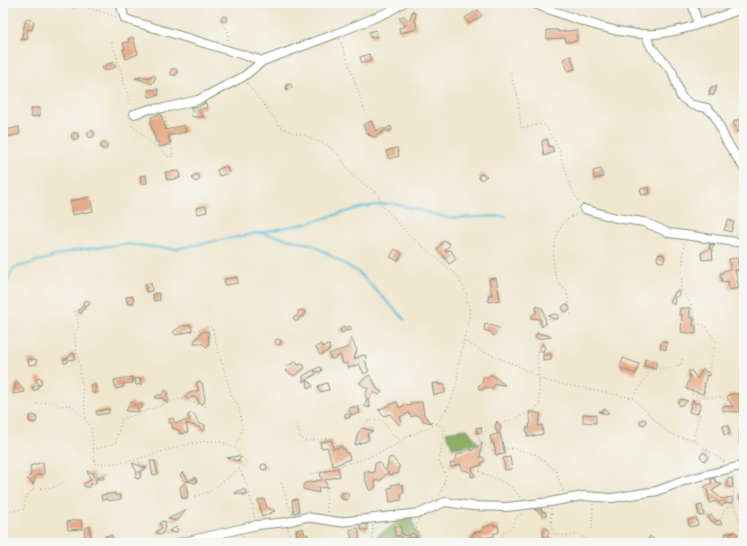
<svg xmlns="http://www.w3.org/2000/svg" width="747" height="546" font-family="Pangolin,sans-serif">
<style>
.forest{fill:#8bb065;stroke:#55764c}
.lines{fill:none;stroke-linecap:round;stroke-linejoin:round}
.stream{stroke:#5abcd8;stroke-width:2}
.building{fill:#e7ab87}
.minor-casing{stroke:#879281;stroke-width:10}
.path{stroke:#879281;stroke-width:1;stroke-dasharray:1 3;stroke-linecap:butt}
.minor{stroke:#fff;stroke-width:8}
</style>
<rect width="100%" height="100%" fill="#f6f6f2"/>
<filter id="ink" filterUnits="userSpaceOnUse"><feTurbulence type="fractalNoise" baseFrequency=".025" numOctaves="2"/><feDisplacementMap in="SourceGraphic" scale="8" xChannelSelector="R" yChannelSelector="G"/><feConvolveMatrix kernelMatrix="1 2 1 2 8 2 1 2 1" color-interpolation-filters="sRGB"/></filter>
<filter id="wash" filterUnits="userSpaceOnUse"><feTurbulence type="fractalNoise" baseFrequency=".012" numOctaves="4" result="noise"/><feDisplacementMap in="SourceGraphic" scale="16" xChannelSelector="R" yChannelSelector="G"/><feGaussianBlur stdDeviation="0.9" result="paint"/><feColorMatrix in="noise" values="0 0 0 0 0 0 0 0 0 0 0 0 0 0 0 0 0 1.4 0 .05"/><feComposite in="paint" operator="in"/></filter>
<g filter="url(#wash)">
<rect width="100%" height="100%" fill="#efe6ce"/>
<path class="forest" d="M467,429l12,15 -26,4 -7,-16z
M410,514l10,29h-44v-6z"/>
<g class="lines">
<path class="stream" d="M261,233l52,12 45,27 47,48
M3,289l11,-21 62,-18 48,-6 51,5 133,-26 55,-16 29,-4 57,15 57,-2"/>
</g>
<g id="blocks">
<path class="building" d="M413,10l1,3h2l-1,6 2,10 -17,4 -1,-5 7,-2 -7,-8 5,-2 5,5z
M478,10l4,6 -13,8 -4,-6z
M221 19a3 3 0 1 1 6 0a3 3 0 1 1-6 0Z
M26,19l8,2 -2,9 -5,-1 1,10 -7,1z
M376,30l2,6 -7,2 -2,-6z
M547,30h11v2l19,-2v11l-11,1 -1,-4 -18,1z
M133,37l5,17 -12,5 -3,-10h2l-2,-6 6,-1 -1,-3z
M369,54l2,7 -9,2 -2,-6z
M571,56l4,13 -7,2 -5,-12z
M114,62l2,5 -12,4 -2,-5z
M170.5 72a3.5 3.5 0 1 1 7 0a3.5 3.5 0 1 1-7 0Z
M152,75l4,2 -4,7 -17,-6 15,-1z
M286 87a3 3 0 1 1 6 0a3 3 0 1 1-6 0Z
M717,85l-3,10h-5l1,-7z
M158,89l1,6 -10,2 -1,-7z
M205,103l2,2 -1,3 -8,2 6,7h-11l-2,-2 2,-5 -3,-3h9z
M31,108h9v8l-9,1z
M161,114l5,16 18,-5 2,7 -18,4 2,8 -10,3 -2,-5h-2l-6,-20 2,-1 -1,-4z
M743,117l1,12 -7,3 -4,-10z
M371,121l5,10 4,-2h6l4,-3 2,2v2l-3,2 -3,-2 -11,7 -7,-2 2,-1h-3l-4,-9z
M19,127l1,7 -13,3 -1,-7z
M87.5 134a3.5 3.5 0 1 1 7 0a3.5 3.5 0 1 1-7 0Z
M71.5 136a3.5 3.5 0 1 1 7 0a3.5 3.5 0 1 1-7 0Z
M547,139l2,8 3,-1 2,6 -10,4 -2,-15z
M100.5 146a3.5 3.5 0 1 1 7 0a3.5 3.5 0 1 1-7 0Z
M397,148l2,8 -10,3 -3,-8z
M226,166l3,7 -10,3 -2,-6z
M601,169l2,8 -9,2 -1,-8z
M179,171l1,7 -13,2 -2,-8z
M481,174l6,2 -6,4 -3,-3z
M192.5 178a3.5 3.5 0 1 1 7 0a3.5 3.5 0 1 1-7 0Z
M146,175l1,8 -6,1 -1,-8z
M649,187l1,7 -8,1 -2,-6z
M90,197l3,14 -21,4 -2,-14z
M206,206l1,6 -10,2 -1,-6z
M728,220l6,2 -3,10 -7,-2z
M444,240l6,4 -5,7 6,-1 5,9 -7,5 -7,-10 -5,-4z
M710,244l5,1 -5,4h2l1,10 -11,1 -1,-7 8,-4z
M395,249l7,5 -4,7 -8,-4z
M657 258a4 4 0 1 1 8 0a4 4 0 1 1-8 0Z
M737,258l1,7 5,1 1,4h-9l4,18 -10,2 -1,-9 -6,1 -2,-9h3v-2l7,-2 -1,-10z
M237,277l1,6 -13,2 -1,-6z
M496,278l4,22 -11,2 -1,-7h4l-3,-16z
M151,283l1,8 -6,1 -1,-8z
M676,291h3v4l-5,3 1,6h-3l-2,-2z
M159,293l1,7 -6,1 -1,-7z
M133,296l1,7 -6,1 -2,-7z
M84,300l5,1 1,3 -6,4 -3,6 -3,-3 5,-5z
M562.5 308a3.5 3.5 0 1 1 7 0a3.5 3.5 0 1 1-7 0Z
M536,306l7,3 3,14 -4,4 -2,-8 -9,-1 1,-3 4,-2z
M680,308h10v10h4l-1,8h3v8l-15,-2 1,-17h-3z
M304,310l1,6 -5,1 -2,4h-3l-2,-3 5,-3v-4z
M554,314h3l1,5h-4l-6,-3z
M485,324l9,2 6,3 -7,7 -2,-4 -7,-2z
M191,325l1,6 -16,4 -3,-3 8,-6z
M350,326l2,3 -2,2 -3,-1 -5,3 -2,-2 2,-4 4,1z
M208,331l1,13 -2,3 -6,-4h-7l1,-3 7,-8z
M537,333l14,3v1l-14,2 -2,-2z
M351,338l6,12 -3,9 9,-4 3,1 -1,5 2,3 -1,1 3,6 -5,3 -5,-10 -10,4 -2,-5 -4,1 -3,-9 -7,4 -3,-1 -1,-4 20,-7z
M275 342a3 3 0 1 1 6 0a3 3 0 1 1-6 0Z
M662,341l5,1 -1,8 -6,-2z
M321,344l2,3 6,-2 1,5 -10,5 -4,-8z
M542,344l3,3 -2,5 -4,-3z
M72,353l3,1v5l-7,1 -1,3h-3l-1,-3 4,-1z
M551,354v6l-8,1v-6z
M623,358l16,6 -3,10 -16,-6z
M36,359l1,5 -8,1 -1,-5z
M645,359l12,3 -2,7 -11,-3z
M296,361l2,4 5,-1 2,4 -11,8 -8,-5 1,-1 -1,-3z
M319,367l3,2 -1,3 -7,-1 2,3 -9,5 6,7 -5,2 -1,-9 -4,3v-6z
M703,369l8,6 -5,1 -3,18 -17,-5 4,-12 -2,-6h4l5,8z
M369,375l3,3 5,11 5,3 -3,3 -5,-3 -6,7 2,9 -6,-2 3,-7 -2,-4 3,-6 -9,-6z
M489,375h3l13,10 -10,-1 -3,5 -6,-2 -4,3 -3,-1 -1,-3 4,-3 1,-6h5z
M39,377l3,2 -2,7 -1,-1 -2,5h-4v-3l6,-3 -3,-4z
M132,377l1,6 -10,1 1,3 -8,2 -2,-9z
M140,378l2,6 -6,1 -1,-6z
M199,381l3,2 3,16 -1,4 -4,1 -3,-6 -5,-1 -4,3 -3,-3 2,-3 12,-4 -3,-6z
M18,382l7,10 -12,2 3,-11z
M327,383l2,7 -9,2 -2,-6z
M439,383v2l5,-1 1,9 -11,2 -2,-11z
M95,384l2,9h-5l-2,-8z
M165,390l3,2 -1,4 2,4 -2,3 -5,-5h-7l2,-3h5z
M730,394h9l5,10v7l-4,1 -17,-1v-5l10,1 -6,-10z
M681,399l7,2 -8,5 -2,-4z
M693,399l2,5 5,-2 1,3 -4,9 -8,-2z
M131,401l4,5 4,-2 4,1 -1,3h-5l2,4 -13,-1z
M397,402l2,6 6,-3 6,1v-3l11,-1 2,13 8,8 -9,-2 -1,-3 -6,-3 -5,2 -2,-4 -9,4 2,5 -3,3 -9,-11 -7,2 -3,-6h-2z
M358,406l2,7 -9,2v-2l-2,5h-4v-4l5,-3 -1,-3z
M109,409v4l-12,2 -1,-4z
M605,409l3,3v2l-9,-2z
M529,411l12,3 -3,12 4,-1 1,9 -15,3 -2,-9h4l-1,-4h2z
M190,413l4,1 5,10 6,1v5l-3,1 -3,-4 -13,-4 2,9 -8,2 -1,-4 -7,-2v-5h-3v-4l4,-1 2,5 15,-3 -2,-4z
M583,414l13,1v8l-13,-1z
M29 419a4 4 0 1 1 8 0a4 4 0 1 1-8 0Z
M640 422a3 3 0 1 1 6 0a3 3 0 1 1-6 0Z
M497,421l4,6 -2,7 1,-1 5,21 -9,1 -2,-12h-2l-2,-7 8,-2 -3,-6z
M728,425l2,9 -6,1 -1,-9z
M481,427l1,5 -5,1 -1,-5z
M362,428l11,3 -6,3 2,6 -14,5 3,-12z
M332,440l1,9 9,-3v3h4l-1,3 3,1 2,6 -17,7 -6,-19 -6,1 -1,-6z
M482,443l-2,15 3,-1 2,4 -4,2 1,2 -10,3 3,8 -4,1v-5l-8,-2 -3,-6 -9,3 -1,-4h5l2,-8 14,-6 1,2z
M704,452l5,5 -5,4 -4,-5z
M238,456l3,2 -3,3 -11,-3z
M392,457l8,10h-2l1,6 -10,2 -1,-3 -7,8 -7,1 2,5 -4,4h-3l-5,-15 1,-4 9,2 1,-9 3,-2 8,9 3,-13z
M510,457l2,12 -7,1 -2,-12z
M150,461h5l3,13 -5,1z
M43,462l1,12 -8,1 -3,10 -1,-3 -5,-3 4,-5 -1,-8z
M132,463l15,5 -8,4 2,4 -2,3 -4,-1 2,-6z
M261 467a3 3 0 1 1 6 0a3 3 0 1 1-6 0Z
M338,468l2,8 -15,4 3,8 -10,-1 1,6 -16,-4v-4l2,-2 17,-3 -2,-7z
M87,471l6,2 3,5 7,-3 1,4h-8v5h-6l-1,3h-4l-2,-3 8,-4z
M183,472l6,9 5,-3h2l1,4 -2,1 -12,-3 -3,-5z
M714,478l2,4 7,2 -11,7 10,8 10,-2v6l-8,1 -2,3 -5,-6 -7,2 -3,-13 -3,-3 8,-4 -1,-4z
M732,478l1,9h-6v-8z
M186,482l2,16h-6l-2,-11z
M399,483l1,2h3l1,8h-3v7l-11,2 -2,-14 4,-1 -1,-2z
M243,489l3,2 1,4 -12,-2z
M341 496a4 4 0 1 1 8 0a4 4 0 1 1-8 0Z
M115,493v2h5l1,4 -12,2 -1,-2 -6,1 -1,-5z
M744,493v7h-4l-1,-6z
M264,499l3,9 8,3 -13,6 -4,-17z
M297,499l2,13 -5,1 -2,-13z
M702,505l2,10 -5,1 -2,-10z
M534,509h8l-1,2 5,1v4h-4l-2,-3z
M186,510l-9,11 -9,-2z
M711,515l5,6 4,-1 2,4 -5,1 -7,-5 -2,-3z
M696,518l2,7 -8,2 -2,-7z
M76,520h5l1,9 -14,1 -1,-8z
M162,521l4,1 -3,11 -3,2 -4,-3 6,-4 -2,-4z
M367,524l1,6h-7l-1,-5z
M494,524v2l4,-1 1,7 -6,2 1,2 -12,2 1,3 -12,2 -1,-7h3v-3l9,-2v-3z
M90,526l1,10 -6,1 -1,-8z
M395,526h6v8l7,2 5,-3 3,3v2l-7,-1 -5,3 -4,-4h-5z
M176,527l2,3 -2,3 -7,-2z
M303,528l2,7 3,-1 1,6 -11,2 -2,-12z
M358,528l2,10 -8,2 -2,-10z
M546,528l3,3 -2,6h2l1,6h-6l-1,-13z
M735,532l3,3 -5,4 1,4h-6l-3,-9z
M112,535l1,8h-7l-1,-7z
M650,536l4,3 -4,4 -4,-1z"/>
</g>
</g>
<g filter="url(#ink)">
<use href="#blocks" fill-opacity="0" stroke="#879281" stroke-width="1"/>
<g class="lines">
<g class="minor-casing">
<path id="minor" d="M120,3l5,16 138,42
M532,3c35,13 86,34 124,31 30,-3 60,-16 88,-26
M692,3l6,21
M645,34l6,13 21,24 9,26 11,8 15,3 8,8 11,25 18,27
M134,114l16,-5 14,-1 34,-8 45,-23 20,-16 75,-28 50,-21 15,-9
M584,209l32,9 28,4 25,11 75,10
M744,433v8
M179,543l78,-18 30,-3 19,-5 33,5 81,-9 25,-11 27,4 35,1 43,-5 33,-6 29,2 45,-7 29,-11 58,-15"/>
</g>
<path class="path" d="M50,3l9,4 12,2 11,-3 35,11
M224,24l4,7v12
M340,39l26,75
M112,42l19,64
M511,72l2,13 4,7 4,36 21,-4 4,2 14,26 9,31 10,20
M247,83l34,44 12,6 12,2 8,5 13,4 13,11 14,21 25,18 4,11 27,30 47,39 10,18 4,20 -12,56 -1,15 -6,19 -14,22
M133,121l-1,5 38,32 3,-3 -8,-40
M684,243l-3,45 10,16 5,20 9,1 11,17 -10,36 -2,19
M75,311l4,15 -4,8v8l5,27 6,50
M571,315l-4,-24c-19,-11 -16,-51 -4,-67 3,-5 11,-8 15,-11
M195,331l16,-5 21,70 7,11 3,21 -2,9 -6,12
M464,341l20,11 32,13 30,16 87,17 33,33 12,6 15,3 32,22
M537,351l3,52 -7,10c-15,2 -26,11 -41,12l-13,13v3l14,10 18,-3 26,7 19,16 7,20
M692,394l12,3h16l13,6
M633,397l18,-27 30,-5 2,-9
M37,404l18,-3 3,5 13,-1 20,21 4,38c11,-1 23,0 34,-3 24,-5 76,-28 98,-17 8,3 15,13 20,19l-8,6 9,18 7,32
M367,421l14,-2 14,18 6,3
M297,424l3,13 5,4 28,-3 10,26
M693,439l7,-26
M93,449l22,-5 7,-25 58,-20 28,8
M472,468l39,18 9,11
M310,475l57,-17 25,-11 13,-9 32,-14 8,4 -6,34 7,13 -6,20
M281,483l11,31
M326,491l1,22
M195,496l14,-4 30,-23
M734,506l10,26
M551,509l1,25 14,2 12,-2 9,6 13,3
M3,512l21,-3 2,-12 7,-8 23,-2 10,-7
M721,518l4,-9 9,-4 -1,-29
M418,520l-2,6 5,16 7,1
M373,525l-1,15 2,3
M288,529l4,14
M592,529l1,-25
M242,536l4,7
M507,543l-6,-8 12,-9 3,-9 6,-3"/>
<use href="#minor" class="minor"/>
</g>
</g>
<rect width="747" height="546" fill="none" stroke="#f6f6f2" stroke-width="16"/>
</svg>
